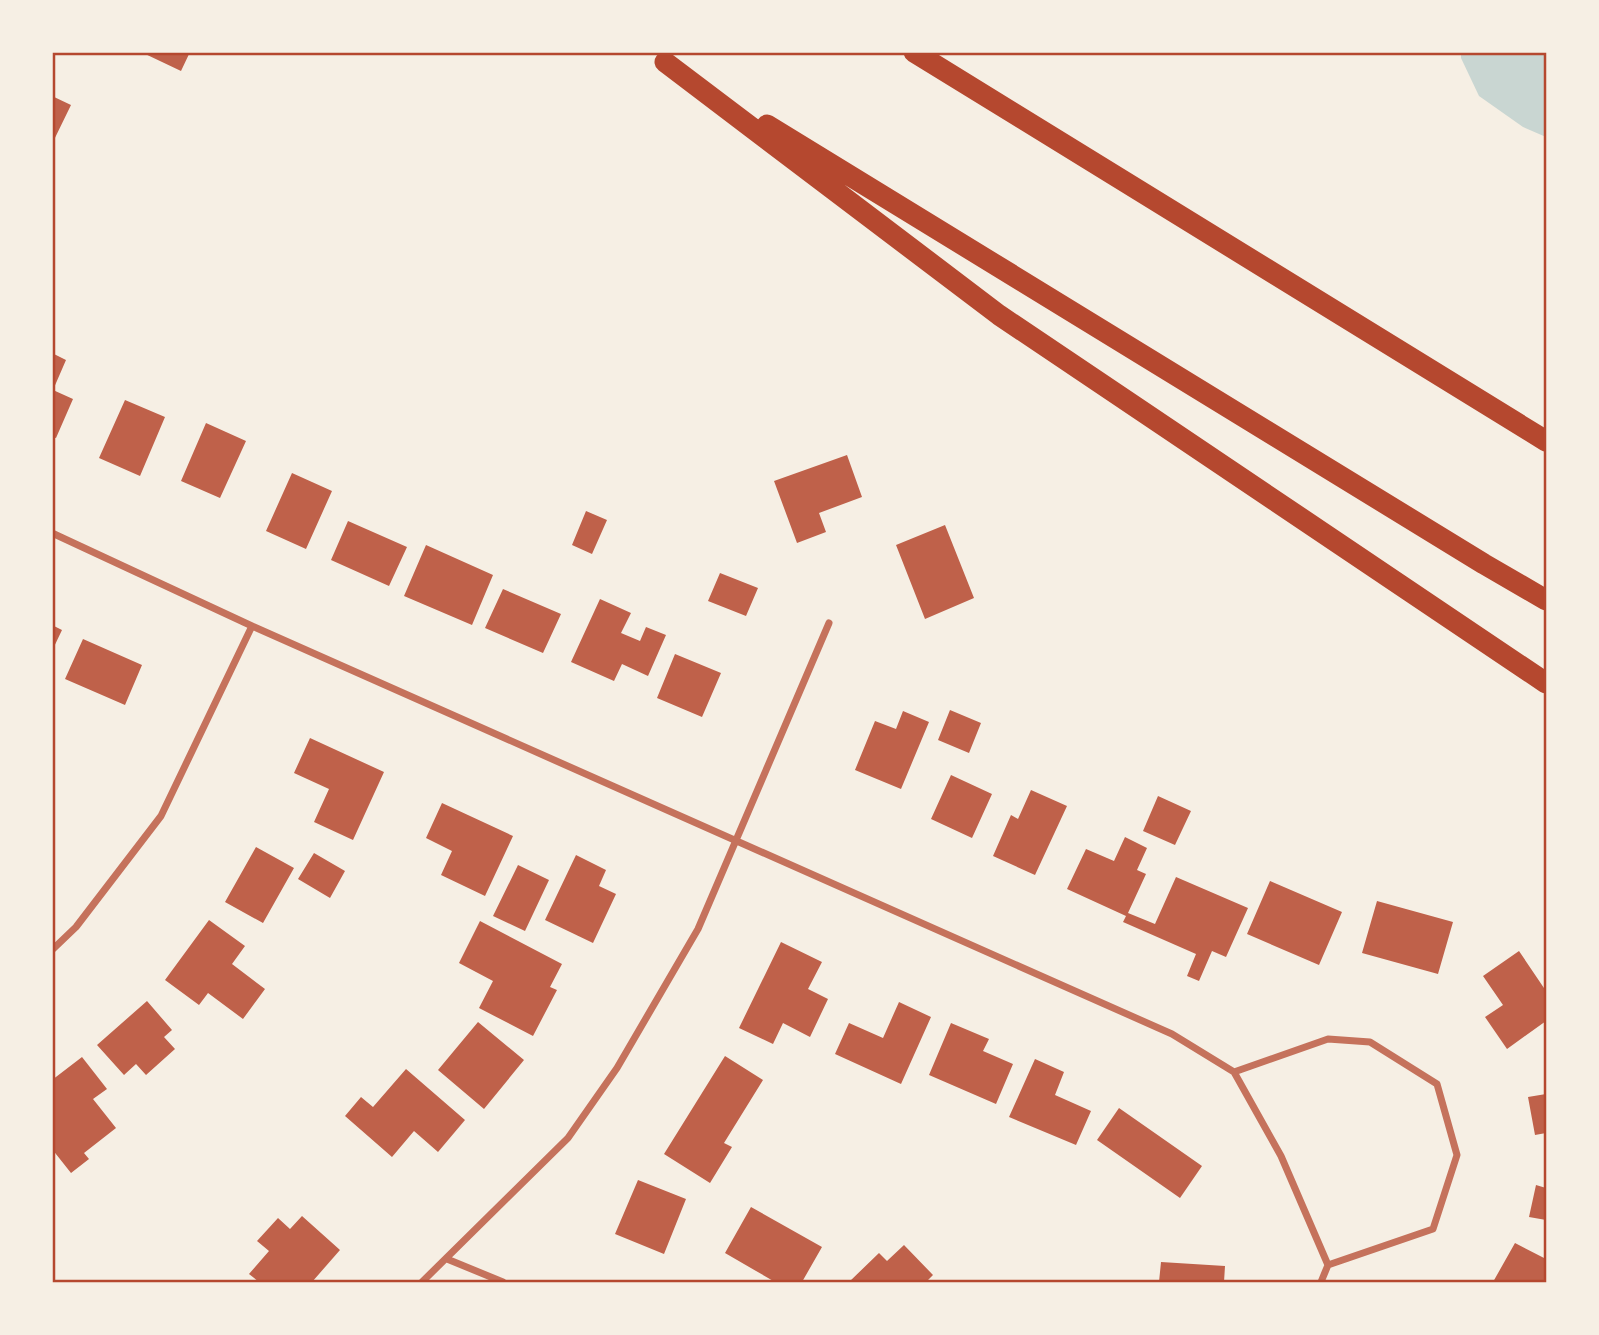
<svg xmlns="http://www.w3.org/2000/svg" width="1599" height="1335" font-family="'Noto Sans',sans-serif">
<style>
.water{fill:#c9d6d2}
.building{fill:#bf614a}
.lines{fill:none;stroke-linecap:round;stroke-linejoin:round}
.minor{stroke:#c5725c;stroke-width:7}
.motorway{stroke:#b5482f;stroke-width:21}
.neatline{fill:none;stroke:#b5482f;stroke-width:2.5}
</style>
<rect width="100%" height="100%" fill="#f6efe4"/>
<path class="water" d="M1461,53h85v84l-23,-10 -44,-31 -18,-38z"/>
<path class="building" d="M141,52h49l-9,19z
M52,96l19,9 -19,39z
M52,353l14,7 -13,30 20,9 -17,39 -4,-1z
M125,400l40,17 -25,59 -41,-18z
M206,423l40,18 -26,57 -39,-17z
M847,455l15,42 -43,16 7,19 -29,11 -23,-62z
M292,473l40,18 -26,58 -40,-18z
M586,511l21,9 -15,34 -20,-9z
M348,521l59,26 -18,39 -58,-26z
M945,525l29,73 -49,21 -29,-74z
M426,545l67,30 -21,50 -68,-29z
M720,573l38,15 -12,28 -38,-15z
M503,589l58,25 -18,39 -58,-25z
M600,599l31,14 -10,20 19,8 6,-14 20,8 -18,41 -26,-12 -8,17 -43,-19z
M52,625l10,5 -10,21z
M83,639l59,26 -17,40 -60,-26z
M675,654l46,19 -19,44 -45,-19z
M950,710l31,13 -12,30 -31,-13z
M903,711l26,11 -28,67 -46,-19 20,-49 21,8z
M310,738l74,34 -31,68 -39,-18 15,-33 -35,-16z
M951,775l41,19 -20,44 -41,-19z
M1031,790l36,16 -32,69 -42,-19 18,-41 7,4z
M1158,796l33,15 -16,34 -32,-14z
M442,803l71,33 -28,60 -44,-21 11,-24 -26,-13z
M1125,837l22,11 -10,22 9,4 -18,39 27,11 21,-47 72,31 -22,49 -14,-6 -13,30 -12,-5 9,-22 -73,-32 3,-6 -59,-27 19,-40 28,12z
M256,847l38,21 -31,55 -38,-21z
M314,853l31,18 -15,27 -32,-19z
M576,855l30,15 -7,16 17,8 -23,49 -48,-23z
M518,865l31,15 -24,51 -32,-15z
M1270,881l72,31 -23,53 -72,-31z
M1377,901l76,21 -15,52 -76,-21z
M209,920l36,26 -13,18 33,25 -22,30 -35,-26 -9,12 -34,-25z
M480,921l82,43 -12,23 7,3 -24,46 -54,-28 14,-27 -34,-18z
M781,942l41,20 -14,27 20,10 -18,38 -27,-14 -10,21 -34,-16z
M1519,951l27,40v30l-39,28 -22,-32 18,-12 -20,-29z
M147,1001l25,29 -8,7 11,12 -29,26 -10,-11 -12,11 -27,-30z
M899,1002l32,15 -30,67 -66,-30 14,-31 34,15z
M478,1022l46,38 -40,49 -46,-39z
M951,1023l38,16 -6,12 30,13 -17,40 -67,-29z
M725,1056l38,24 -39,63 8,4 -22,36 -46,-29z
M82,1057l25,32 -14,10 23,29 -32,25 5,6 -18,14 -19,-24v-69z
M1035,1059l29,13 -9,23 36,16 -15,34 -67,-28z
M406,1069l59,51 -27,32 -24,-21 -22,26 -47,-41 16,-19 12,10z
M1546,1094v39l-11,2 -7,-38z
M1119,1108l83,58 -22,32 -83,-58z
M638,1180l48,19 -22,55 -49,-20z
M1536,1185l10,3v32l-17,-3z
M751,1207l71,40 -20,35h-27l-50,-29z
M302,1216l38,34 -28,32h-53l-10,-8 20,-23 -12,-10 21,-23 12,11z
M1515,1243l31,16v23h-53z
M904,1245l29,30 -7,7h-77l30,-29 8,8z
M1161,1262l64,4 -1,16h-65z"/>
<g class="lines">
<path class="minor" d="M52,533l200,93 920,408 62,38 47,84 47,109 -7,17
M52,950l24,-23 85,-111 91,-190
M1234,1072l94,-33 42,3 67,42 20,71 -24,74 -105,36
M447,1259l56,23
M422,1282l146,-144 49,-70 81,-139 131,-306"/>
<path class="motorway" d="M914,52l632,389
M665,62l334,253 547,368
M767,125l717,439 62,36"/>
</g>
<rect width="1599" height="1335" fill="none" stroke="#f6efe4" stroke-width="108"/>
<rect x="54" y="54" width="1491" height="1227" class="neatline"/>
</svg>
